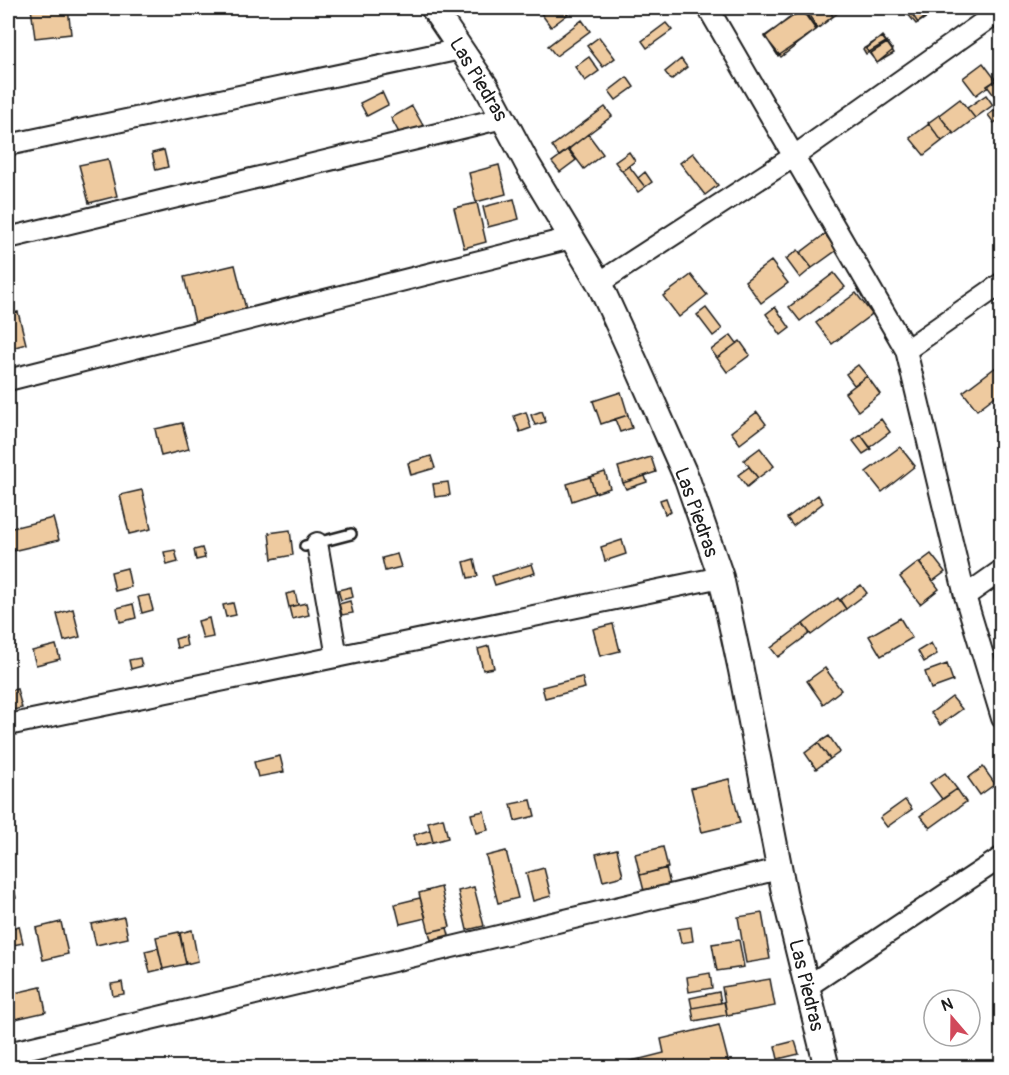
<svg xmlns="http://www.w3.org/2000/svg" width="1009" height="1075" font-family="Pangolin,sans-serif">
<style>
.building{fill:#eeca9f;stroke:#1c1c1c;stroke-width:1.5}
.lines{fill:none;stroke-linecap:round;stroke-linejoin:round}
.service-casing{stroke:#1c1c1c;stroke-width:14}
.minor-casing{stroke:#1c1c1c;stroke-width:24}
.tertiary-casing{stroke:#1c1c1c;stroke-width:28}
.service{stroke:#fff;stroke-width:9}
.minor{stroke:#fff;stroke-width:20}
.tertiary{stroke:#fff;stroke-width:24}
.labels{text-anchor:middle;stroke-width:4.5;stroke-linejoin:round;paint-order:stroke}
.street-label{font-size:20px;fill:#1c1c1c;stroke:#fff}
</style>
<rect width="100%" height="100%" fill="#fff"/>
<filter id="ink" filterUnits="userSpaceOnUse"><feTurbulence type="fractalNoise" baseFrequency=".0167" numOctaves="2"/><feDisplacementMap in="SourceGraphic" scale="12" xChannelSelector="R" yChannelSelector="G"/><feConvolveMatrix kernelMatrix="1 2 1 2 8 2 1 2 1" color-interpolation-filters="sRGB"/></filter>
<g filter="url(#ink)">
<path class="building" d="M31,8h37l3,26 -36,4z
M537,8h39l-25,19z
M808,8h19l6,8 -15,12 -13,-18z
M811,8h24l4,4 -22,17 -13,-17z
M903,8h34l-21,16z
M908,8h33l-23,15z
M801,9l16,20 -36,28 -16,-20z
M802,10l14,20 -38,26 -13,-20z
M582,20l8,11 -34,25 -8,-10z
M666,23l6,7 -25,18 -5,-7z
M882,36l11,14 -16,13 -11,-14z
M599,37l16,21 -12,9 -16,-21z
M882,37l4,5 -20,12 -3,-5z
M887,43l7,10 -17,10 -6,-10z
M589,57l10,14 -14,10 -10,-14z
M681,59l6,8 -16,13 -6,-8z
M983,63l13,17 -20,15 -13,-17z
M627,77l7,10 -18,13 -7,-9z
M996,80l6,8v18l-15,-20z
M382,92l6,13 -21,11 -7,-13z
M986,95l7,10 -18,13 -8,-10z
M960,99l15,19 -21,16 -15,-19z
M1002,105v12l-8,6 -6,-8z
M412,106l13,23 -22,11 -12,-22z
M605,107l7,9 -53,40 -7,-10z
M939,115l14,18 -11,8 -14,-18z
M929,124l13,17 -18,14 -14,-17z
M588,134l15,20 -19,15 -15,-20z
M164,150l4,17 -12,3 -4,-17z
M568,150l8,10 -16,12 -8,-10z
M629,152l6,9 -13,10 -7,-9z
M693,153l25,32 -13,10 -25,-32z
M108,159l9,37 -28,7 -10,-38z
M499,165l7,29 -30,8 -7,-29z
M629,166l16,21 -7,5 -16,-21z
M645,172l7,10 -7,5 -7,-9z
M514,199l5,20 -31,8 -5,-20z
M477,203l9,39 -22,6 -10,-40z
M825,234l12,16 -25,18 -12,-15z
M798,250l14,18 -12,10 -14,-19z
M771,261l17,22 -27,20 -16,-22z
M235,265l11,44 -51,13 -11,-45z
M834,273l11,14 -45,34 -11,-14z
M691,275l16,20 -28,22 -16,-21z
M856,293l16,21 -40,30 -16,-21z
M775,307l15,21 -9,7 -15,-21z
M706,308l16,21 -9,7 -16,-21z
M18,312l8,32 -18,5v-35z
M731,335l6,8 -20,15 -6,-8z
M740,341l10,14 -23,17 -10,-14z
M858,365l9,11 -13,9 -8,-11z
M996,367l6,8v16l-25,19 -14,-18z
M867,376l13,18 -22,17 -13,-18z
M621,392l7,23 -27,9 -8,-23z
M542,411l4,11 -11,3 -4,-10z
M526,412l5,16 -11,4 -6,-16z
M757,412l9,12 -26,20 -9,-12z
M628,415l4,13 -12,4 -5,-13z
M881,419l9,13 -20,15 -9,-12z
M182,423l7,26 -28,7 -6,-27z
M861,435l10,14 -8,5 -10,-13z
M900,447l15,19 -33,26 -16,-20z
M760,448l14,18 -16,12 -14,-18z
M431,456l4,12 -24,7 -3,-12z
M651,457l5,15 -33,11 -5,-16z
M749,467l9,11 -11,9 -9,-12z
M605,472l5,16 -15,5 -5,-16z
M645,476l2,6 -21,7 -3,-6z
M590,477l5,16 -23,8 -5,-17z
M448,482l2,13 -15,2 -2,-13z
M142,490l9,39 -22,5 -9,-39z
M818,495l5,8 -30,23 -6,-8z
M666,498l5,14 -6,2 -5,-14z
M53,518l6,22 -51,12v-23z
M290,530l3,25 -21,4 -3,-26z
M622,540l4,14 -21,7 -4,-14z
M202,548l3,10 -9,2 -2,-10z
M175,550l3,12 -11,3 -3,-13z
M397,554l4,13 -16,4 -3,-13z
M931,554l14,18 -12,9 -14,-18z
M474,559l4,17 -10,2 -4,-16z
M919,562l20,27 -19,15 -20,-27z
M532,564l3,9 -40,12 -3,-9z
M127,568l4,19 -16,4 -4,-19z
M861,585l6,8 -21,16 -6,-9z
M351,587l2,10 -12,3 -3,-10z
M295,592l3,13 -9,2 -3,-13z
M149,595l4,15 -11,3 -4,-16z
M838,598l8,11 -35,26 -8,-11z
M350,601l3,12 -11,2 -3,-11z
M233,603l3,12 -10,2 -3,-12z
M306,603l3,12 -17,4 -3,-12z
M133,604l3,14 -16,4 -3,-14z
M73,609l7,28 -16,4 -7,-27z
M209,618l4,19 -10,2 -5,-18z
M900,618l12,20 -31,18 -12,-20z
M613,624l7,27 -20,5 -7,-27z
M803,624l7,9 -32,24 -7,-9z
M185,636l2,10 -10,2 -2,-9z
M931,643l6,11 -13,8 -6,-11z
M56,645l4,14 -24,6 -4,-14z
M489,646l5,22 -11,2 -5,-21z
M140,658l2,8 -11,3 -2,-9z
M947,664l6,17 -22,8 -6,-17z
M825,668l16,22 -18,14 -16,-23z
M582,677l3,11 -40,10 -3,-11z
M17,689l5,19 -14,3v-20z
M952,697l10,12 -22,16 -9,-12z
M829,736l11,16 -10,7 -12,-16z
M818,743l12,16 -14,10 -11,-16z
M280,756l4,16 -26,5 -4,-15z
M983,767l12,17 -15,11 -12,-17z
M945,773l12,16 -15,10 -12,-16z
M729,779l11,44 -38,9 -11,-44z
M957,789l9,13 -36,26 -10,-12z
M531,800l4,16 -20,5 -4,-17z
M905,800l7,9 -25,18 -7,-9z
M484,811l4,19 -12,3 -5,-19z
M443,818l5,20 -15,4 -5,-20z
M430,830l3,12 -17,4 -2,-11z
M663,847l5,21 -28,7 -5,-21z
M617,849l6,27 -20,5 -7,-27z
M506,851l12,47 -20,5 -12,-47z
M544,868l7,28 -18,5 -7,-28z
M666,868l4,17 -26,6 -4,-16z
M12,877l4,21 -8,1v-21z
M441,887l9,40 -21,5 -10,-39z
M474,887l10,39 -17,4 -9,-39z
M420,898l6,20 -26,6 -5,-20z
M762,913l8,46 -24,4 -8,-46z
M124,917l4,21 -32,7 -5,-21z
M61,922l7,32 -25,6 -7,-32z
M19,926l4,17 -15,3v-17z
M691,927l2,14 -12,2 -3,-14z
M447,928l2,7 -18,5 -2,-8z
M192,930l6,31 -12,3 -6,-31z
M179,932l7,32 -23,5 -7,-32z
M739,940l5,27 -27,4 -5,-27z
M158,948l5,21 -13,3 -5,-21z
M710,973l2,15 -23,4 -2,-15z
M770,979l5,27 -48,9 -5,-28z
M122,982l2,12 -11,2 -2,-12z
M41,987l5,25 -31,7 -5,-25z
M719,992l2,11 -29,5 -2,-10z
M724,1002l3,13 -33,6 -2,-13z
M719,1025l11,43h-88l-2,-9 24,-6 -3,-14z
M795,1041l4,13 -21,5 -3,-13z
M640,1059l2,9h-34v-2z"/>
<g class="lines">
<g class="service-casing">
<path id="service" d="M305,546l46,-12"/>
</g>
<g class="minor-casing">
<path id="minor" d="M708,8l198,342 59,246 37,122
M8,145l453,-96
M8,238l495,-120
M599,283l194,-126 209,-148
M906,350l96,-67
M8,380l563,-142
M317,543l20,114
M965,596l37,-26
M8,725l713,-148
M808,986l194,-129
M8,1053l771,-184"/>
</g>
<g class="tertiary-casing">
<path id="tertiary" d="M433,8l54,80 41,77 71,118 38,83 50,113 34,98 20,93 44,227 42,171"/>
</g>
<use href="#service" class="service"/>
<use href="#minor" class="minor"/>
<use href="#tertiary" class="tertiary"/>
</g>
</g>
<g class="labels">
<g class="street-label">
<text transform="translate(479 79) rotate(59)" y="7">Las Piedras</text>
<text transform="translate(697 512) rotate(70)" y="7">Las Piedras</text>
<text transform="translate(807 985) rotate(76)" y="7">Las Piedras</text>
</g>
</g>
<rect width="1009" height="1075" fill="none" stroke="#fff" stroke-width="30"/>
<rect x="15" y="15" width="979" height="1045" fill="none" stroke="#1c1c1c" stroke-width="2" filter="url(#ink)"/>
<g transform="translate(952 1018) rotate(340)"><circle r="28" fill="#ffffff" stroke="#a4a4a4" stroke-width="1.5"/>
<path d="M0-4.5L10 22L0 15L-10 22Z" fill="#d1495b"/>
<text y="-9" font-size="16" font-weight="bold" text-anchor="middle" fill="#1c1c1c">N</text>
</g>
</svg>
